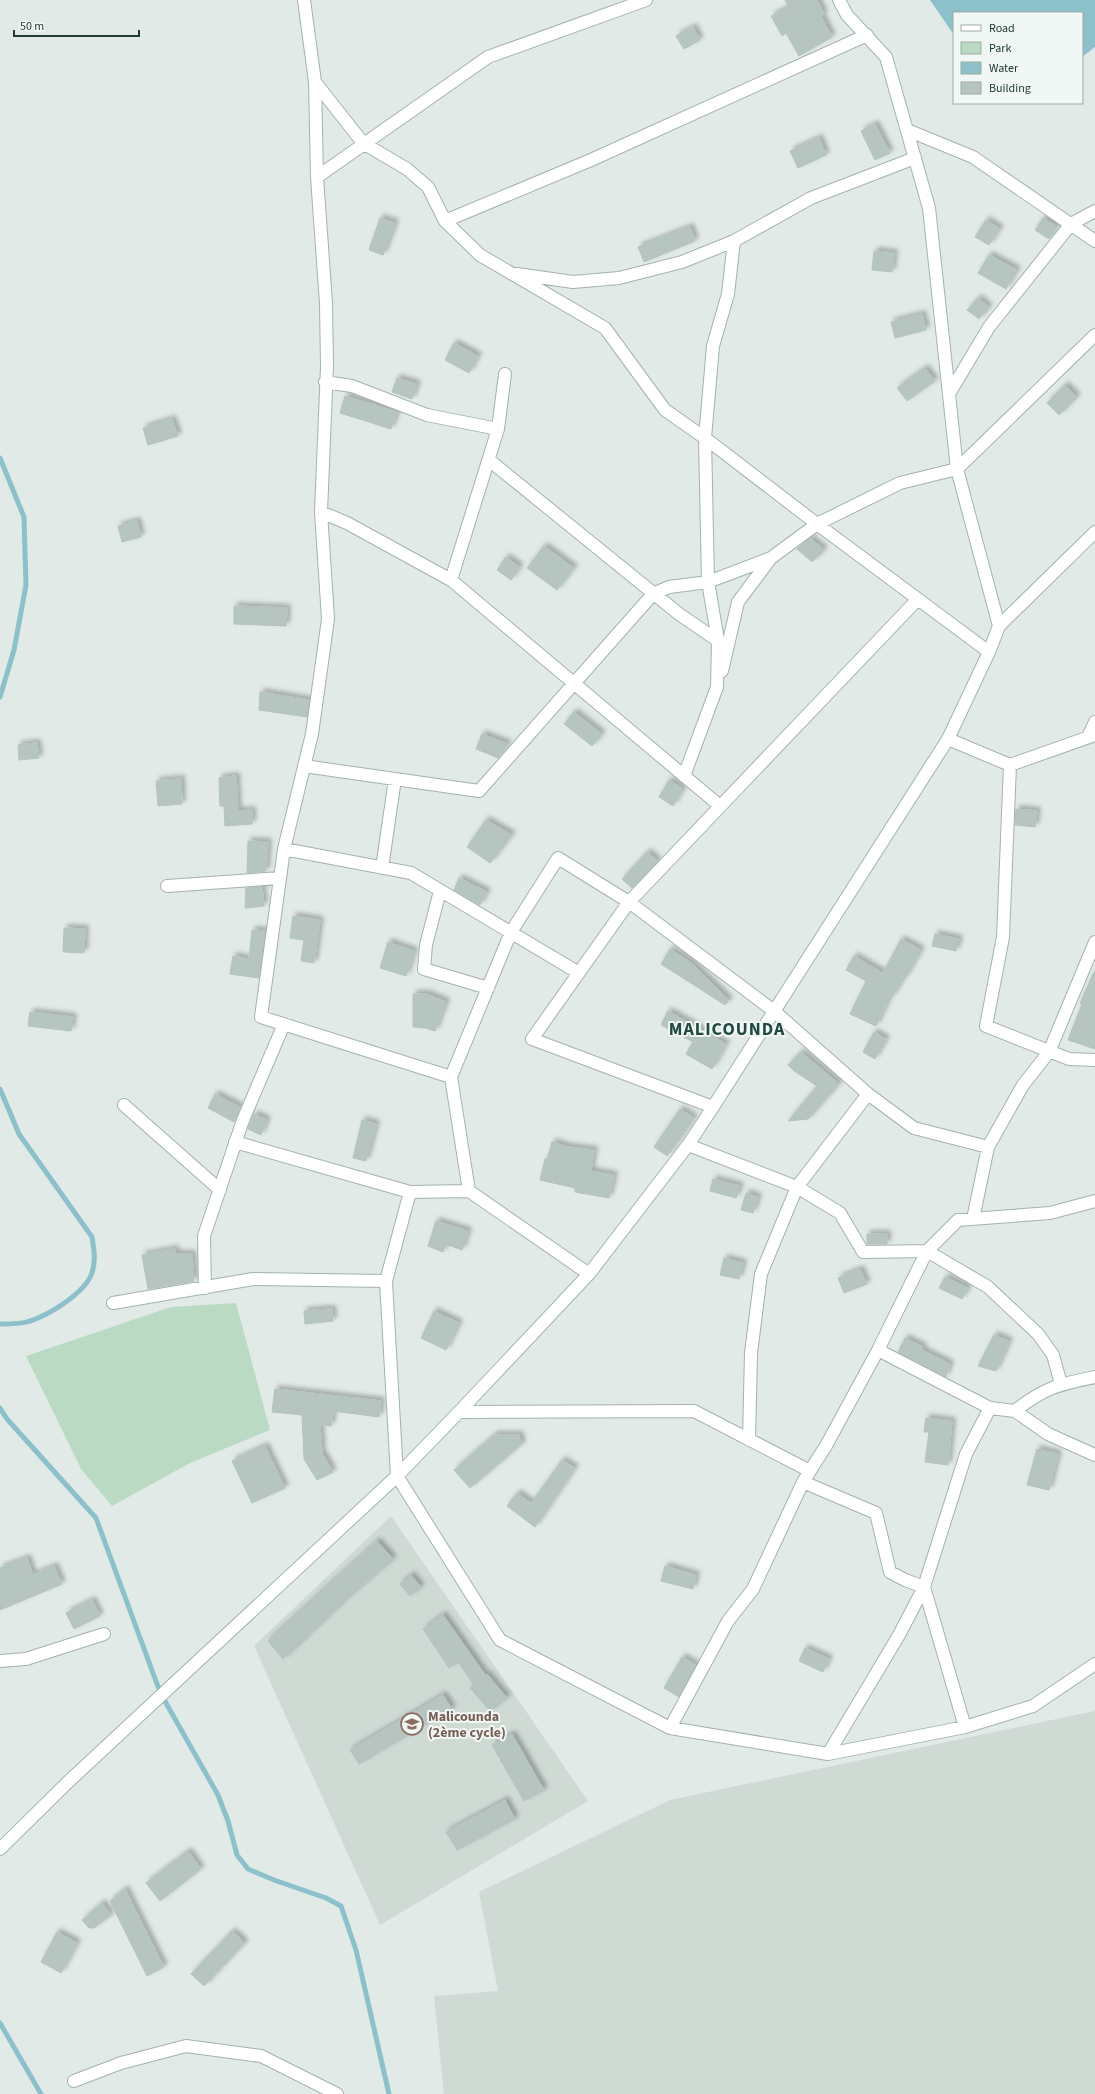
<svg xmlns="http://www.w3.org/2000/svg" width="1095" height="2094" font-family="'Source Sans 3',sans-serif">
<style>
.built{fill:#cfdad5}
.green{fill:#bbdac4}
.water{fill:#8cc1cc}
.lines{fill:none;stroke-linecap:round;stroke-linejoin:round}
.stream{stroke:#8cc1cc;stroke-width:5}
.building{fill:#b6c5bf;stroke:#b4c4bd;filter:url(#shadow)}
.street-casing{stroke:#a4b2ad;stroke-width:14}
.secondary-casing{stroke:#a1b5ae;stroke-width:14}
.street{stroke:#fff;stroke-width:12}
.secondary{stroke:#fff;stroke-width:12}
.labels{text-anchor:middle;stroke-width:4;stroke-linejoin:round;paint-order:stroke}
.education-label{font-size:14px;font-weight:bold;fill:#785e54;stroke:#f1f7f4;text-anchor:start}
.district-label{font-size:18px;font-weight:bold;letter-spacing:1px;fill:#204a41;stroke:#f1f7f4}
</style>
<defs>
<filter id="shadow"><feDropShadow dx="3.5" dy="-3.5" stdDeviation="2" flood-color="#0004"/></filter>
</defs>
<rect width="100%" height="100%" fill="#e1eae6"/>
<path class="built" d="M391,1516l197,285 -208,124 -126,-279z
M1095,1711v383h-651l-10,-98 64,-5 -19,-99 191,-92z"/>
<path class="green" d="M236,1303l34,127 -80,33 -78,43 -31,-37 -55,-113 145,-49z"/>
<path class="water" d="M930,0h165v47l-13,10v-44h-128v22z"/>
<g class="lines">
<path class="stream" d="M0,458l24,59 2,68 -12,65 -14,47
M0,1089l19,45 73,103c2,13 4,23 0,36 -7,20 -43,42 -62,48 -8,3 -21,3 -30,3
M0,1408l7,11 89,99 61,166 9,19 52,92 10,26 9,34 11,14 26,11 52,18 15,8 15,44 33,144
M0,2023l41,71"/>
</g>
<path class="building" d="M785,0h32l7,14 -3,2 11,21 -33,19 -13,-23 -4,3 -11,-20 18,-9z
M693,27l7,13 -16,9 -8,-13z
M875,124l15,29 -15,7 -14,-29z
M819,138l7,17 -28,13 -8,-17z
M380,218l15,5 -12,32 -14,-5z
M1043,218l14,9 -8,12 -14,-9z
M986,220l14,9 -11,16 -14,-8z
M690,227l5,14 -51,21 -6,-15z
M874,251l20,2 -2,19 -20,-2z
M989,255l28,15 -11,19 -28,-16z
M978,298l11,9 -10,12 -12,-9z
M922,314l4,16 -31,8 -4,-16z
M454,343l24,13 -9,17 -24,-13z
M925,368l10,13 -28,20 -10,-13z
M397,378l20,6 -5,15 -20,-7z
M1065,385l12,12 -18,18 -12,-12z
M345,396l52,16 -6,17 -51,-16z
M172,419l6,17 -30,9 -5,-17z
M137,521l4,16 -19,5 -4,-16z
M810,538l14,12 -12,12 -15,-13z
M544,546l30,22 -17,22 -30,-22z
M506,557l14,10 -9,13 -14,-10z
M234,606l53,2 -1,18 -52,-2z
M260,692l49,8 -2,17 -48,-7z
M574,712l28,22 -10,12 -28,-22z
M482,734l26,10 -10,14 -22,-9z
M37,743l2,15 -20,2 -1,-15z
M236,776l2,35 14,-1v14l-27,2 -1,-20h-4l-1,-28z
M181,779l1,25 -24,2 -2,-25z
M669,780l14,9 -10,17 -14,-9z
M1016,809l21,2 -2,16 -20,-2z
M486,820l26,15 -22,28 -23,-16z
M248,841l20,1 -2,29 -19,2z
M647,852l11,9 -26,27 -10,-9z
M459,878l28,14 -7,13 -26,-15z
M262,887l2,19 -19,2 1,-20z
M293,916l27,4 -6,43 -13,-2 3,-21 -14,-2z
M64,928l21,1 -1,24 -21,-1z
M252,930l13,1 -6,47 -29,-4 3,-18 16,3z
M935,934l24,5 -3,12 -24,-5z
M901,939l20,11 -16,28 -1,-1 -12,20 -2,-1 -14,30 -26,-12 16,-33 -20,-11 8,-14 29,17z
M388,942l26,9 -8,25 -26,-8z
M670,949l20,13 39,38 -4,5 -64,-41z
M1094,972l1,1v76l-27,-9 14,-36 -2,-1z
M413,994h14l19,8 -11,29 -10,-3 -12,-1z
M668,1011l58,33 -14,25 -26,-15 7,-12 -32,-17z
M30,1012l43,5 -2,14 -43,-5z
M874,1032l12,7 -11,20 -12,-7z
M801,1052l38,32 -31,35 -20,2 29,-35 -23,-15 -6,-6z
M215,1094l25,13 -6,15 -26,-14z
M680,1109l14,9 -27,38 -13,-9z
M254,1114l13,6 -6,15 -13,-6z
M362,1120l14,4 -10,37 -13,-3z
M552,1142l17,5 25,3 -3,21 23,4 -5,23 -34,-6v-4l-35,-8 5,-21 2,1z
M713,1179l27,7 -4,12 -26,-7z
M746,1193l12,4 -5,16 -12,-3z
M436,1221l32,10 -6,19 -17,-6 -2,8 -15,-6z
M867,1234h20v10h-20z
M175,1249l1,5h16l2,27 -46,8 -6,-34z
M724,1258l19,5 -4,16 -19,-4z
M860,1269l7,15 -23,9 -6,-15z
M945,1277l23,11 -6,11 -23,-11z
M332,1309l1,12 -28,3 -1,-13z
M434,1311l25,12 -13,27 -25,-12z
M994,1335l15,6 -13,30 -18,-5z
M905,1338l18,9 -1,3 28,14 -4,13 -48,-25z
M275,1389l106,12 -2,16 -46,-6 -2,15 -11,-1 2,28 11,19 -16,8 -13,-21 -2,-44 -30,-3z
M926,1418l26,3 -4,44 -23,-3 4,-30h-5z
M494,1435h25l3,9 -52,44 -16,-18z
M265,1446l20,42 -33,15 -20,-42z
M1037,1449l21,5 -9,36 -22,-5z
M562,1460l13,8 -40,59 -28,-21 10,-13 14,10z
M377,1541l16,18 -49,42 -61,58 -15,-18z
M27,1558l6,17 21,-9 8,18 -62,26v-42z
M665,1566l31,9 -3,14 -32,-8z
M411,1575l10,12 -11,9 -10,-12z
M92,1600l8,16 -26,13 -8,-16z
M443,1615l43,61 1,-2 20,24 -17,13 -20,-23 4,-3 -16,-23 -9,6 -26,-39z
M805,1648l24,11 -6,13 -24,-11z
M682,1657l14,8 -17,32 -15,-9z
M443,1695l9,14 -93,55 -9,-14z
M512,1734l32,56 -20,11 -32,-56z
M505,1800l10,19 -58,31 -11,-18z
M188,1851l13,18 -41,32 -14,-18z
M125,1889l39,78 -17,9 -37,-75z
M102,1903l9,12 -17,13h-5l-7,-8z
M232,1931l13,12 -41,43 -13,-12z
M57,1932l20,11 -16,30 -20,-11z"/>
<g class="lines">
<g class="street-casing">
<path id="street" d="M304,0l11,82 2,95 9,126 1,64 -6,145 7,107 -16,115 -28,115 -23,168 190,60
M315,82l48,61 44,26 21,18 17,34 35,34 125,73 60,82 40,28 112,86 172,128
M907,130l66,27 122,84
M317,177l171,-120 158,-57
M445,221l146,-61 276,-125
M517,274l56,8 46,-4 63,-16 52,-21 77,-43 104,-40
M325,382l27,4 75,29 71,14
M949,394l40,-67 82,-103 24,-13
M489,460l190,154 41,28
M321,512l26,11 104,57 269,226
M451,580l47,-151 7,-55
M999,626l96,-94
M722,671l16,-69 33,-44 46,-34 83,-41 57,-14 138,-134
M1088,737l7,-15
M948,739l62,26 85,-30
M1010,765l-7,172 -17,89 83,33 26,1
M304,766l175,25 174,-197 16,-7 39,-5 63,-24
M684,776l33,-89 1,-47 -10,-58 -3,-144 8,-92 15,-52 6,-53
M284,849l127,24 168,100
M382,868l13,-89
M167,886l113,-8
M440,891l-14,54 -2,24 64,19
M124,1105l96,85
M713,1107l-181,-68 97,-137 289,-303
M235,1142l175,50 59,-1
M688,1145l109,42 43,26 23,39 64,-1 61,36 50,47 15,21 8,29
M410,1192l-24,89 11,195 103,164 170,88 158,26 137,-27 68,-21 62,-42
M973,1219l15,-72 35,-62 26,-33 46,-110
M589,1274l-120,-83 -18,-114 60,-145 47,-74 71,44 145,109 94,83 46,34 74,19
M205,1288l-1,-52 39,-116 41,-96
M113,1303l140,-24 133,2
M878,1350l112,58 25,3 33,23 47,21
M1015,1411c28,-23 45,-27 80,-34
M459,1412l235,-1 116,60
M749,1440l2,-87 10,-79 36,-87 71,-93
M803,1482l73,31 14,59 15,8 19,7
M924,1587l41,140
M0,1661l26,-2 78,-25
M670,1728l58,-107 25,-32 50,-107 24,-38 51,-94 49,-99 31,-31 92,-7 45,-12
M828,1754l71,-119 25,-48 42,-133 24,-46
M74,2081l47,-18 65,-17 75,10 76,38"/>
</g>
<g class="secondary-casing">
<path id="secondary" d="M0,1849l67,-66 330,-307 62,-64 130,-138 99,-129 25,-38 235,-368 41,-87 10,-26 -42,-157 -28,-261 -43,-151 -39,-42 -8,-15"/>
</g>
<use href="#street" class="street"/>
<use href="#secondary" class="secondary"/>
</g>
<defs>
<g id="school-ring" transform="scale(1.15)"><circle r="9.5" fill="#f1f7f4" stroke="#8d6e63" stroke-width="1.5"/><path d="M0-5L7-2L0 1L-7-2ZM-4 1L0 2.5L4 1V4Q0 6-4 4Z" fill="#8d6e63"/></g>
</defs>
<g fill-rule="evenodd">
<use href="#school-ring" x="412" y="1724"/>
</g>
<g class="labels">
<g class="education-label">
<text x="428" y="1721">Malicounda<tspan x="428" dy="16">(2ème cycle)</tspan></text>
</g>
<g class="district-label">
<text x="727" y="1035">MALICOUNDA</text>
</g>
</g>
<rect x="953" y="12" width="130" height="92" fill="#f1f7f4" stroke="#9faba7"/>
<rect x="961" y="25" width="20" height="6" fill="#ffffff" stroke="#9faba7"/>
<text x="989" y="32" font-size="12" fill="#233a34">Road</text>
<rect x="961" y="42" width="20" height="12" fill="#bbdac4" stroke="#9faba7"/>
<text x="989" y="52" font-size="12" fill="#233a34">Park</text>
<rect x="961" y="62" width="20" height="12" fill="#8cc1cc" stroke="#9faba7"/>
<text x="989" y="72" font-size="12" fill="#233a34">Water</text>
<rect x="961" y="82" width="20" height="12" fill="#b6c5bf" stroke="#9faba7"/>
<text x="989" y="92" font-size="12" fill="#233a34">Building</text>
<path d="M14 30v6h125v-6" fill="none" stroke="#233a34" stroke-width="2"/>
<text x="20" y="30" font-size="12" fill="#233a34" stroke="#f1f7f4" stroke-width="3" paint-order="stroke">50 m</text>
</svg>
